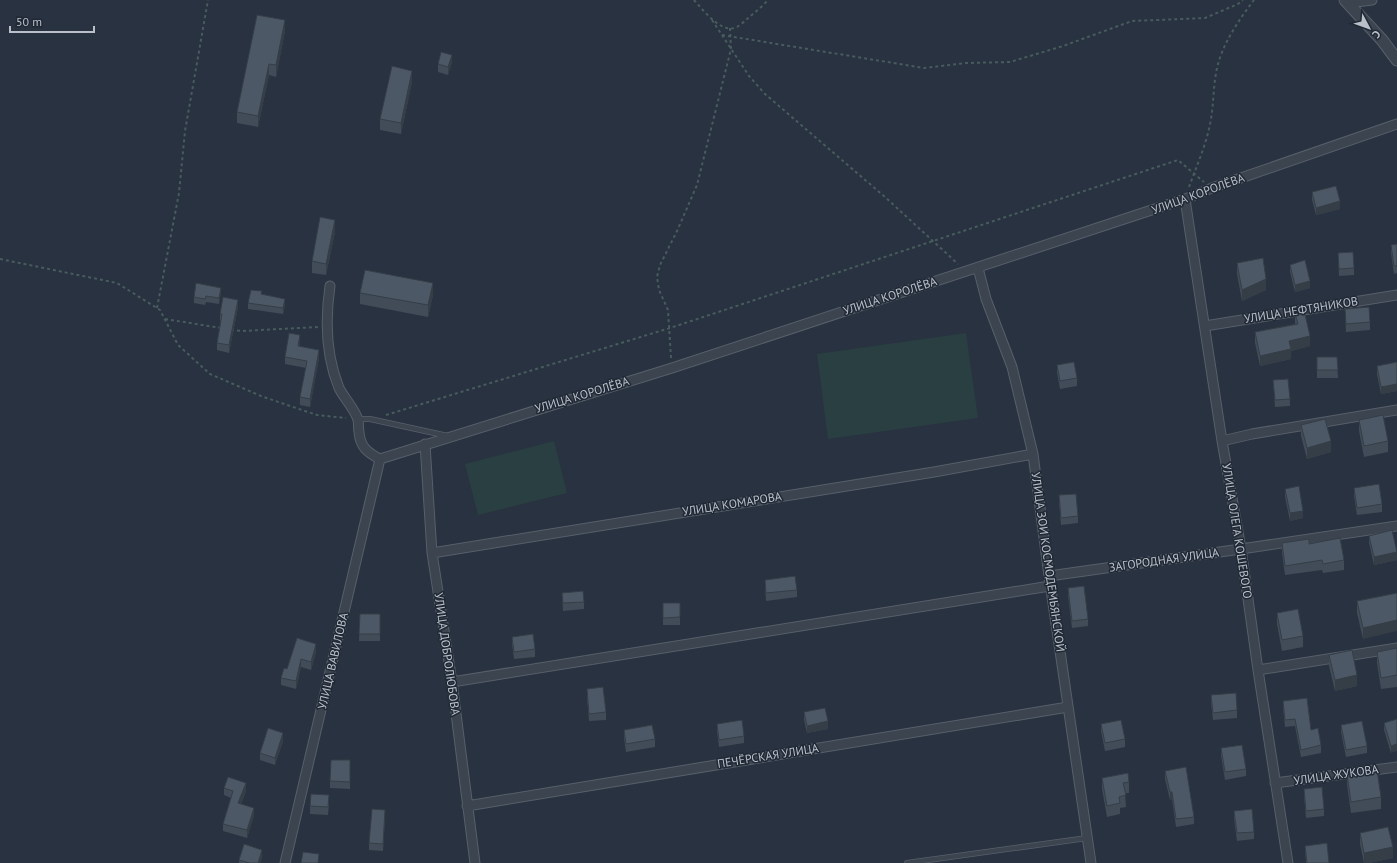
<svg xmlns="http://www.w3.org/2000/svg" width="1397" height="863" font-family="'PT Sans',sans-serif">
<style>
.green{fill:#2a3f41}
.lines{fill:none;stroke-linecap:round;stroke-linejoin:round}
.service-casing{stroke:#575f6a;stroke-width:6}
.minor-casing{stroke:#575f6a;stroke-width:11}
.tertiary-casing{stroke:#575f6a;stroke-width:13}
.path{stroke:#485c5e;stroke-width:2;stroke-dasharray:3 3;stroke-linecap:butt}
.service{stroke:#3c4450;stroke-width:4.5}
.minor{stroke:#3c4450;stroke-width:9}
.tertiary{stroke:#3c4450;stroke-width:11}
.wall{fill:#414c58}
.shaded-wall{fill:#353e47}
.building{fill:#4c5866;stroke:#353e47}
.labels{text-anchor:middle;stroke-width:3;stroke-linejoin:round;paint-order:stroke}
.street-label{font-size:12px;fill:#b9c0ca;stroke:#202935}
</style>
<rect width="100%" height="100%" fill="#283240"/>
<path class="green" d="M966,333l12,85 -150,21 -11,-85z
M554,441l13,52 -89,22 -13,-51z"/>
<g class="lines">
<g class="service-casing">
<path id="service" d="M358,419h12l78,17
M907,863l180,-25"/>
</g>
<g class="minor-casing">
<path id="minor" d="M1348,3l24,-3
M1185,199l37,242 19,108 17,121 30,193
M978,268l8,31 26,68 21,87 16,122 42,287
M330,286c-5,34 -4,70 9,102 5,10 17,23 19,32 1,4 0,8 1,12 1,15 9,21 21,27
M1205,326l192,-31
M1222,441l30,-7 145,-24
M425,444l7,109 20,129 23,181
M380,459l292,-91 513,-169 27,-11 185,-64
M432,553l502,-81 99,-18
M1049,576l192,-27 156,-23
M1258,670l139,-22
M452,682l598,-96
M1275,783l122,-16
M467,806l601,-99
M285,863l95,-404"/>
</g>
<g class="tertiary-casing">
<path id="tertiary" d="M1345,0l37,40 15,20"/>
</g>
<path class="path" d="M694,0c9,10 28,35 43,27 3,-2 7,-5 10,-8 7,-6 15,-12 21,-19
M712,20l37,56 16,18 120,103 73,67
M722,35l202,33 42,-5 44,-1 53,-16 69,-25 73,-3 33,-14 5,-4
M1189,187c8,-22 18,-44 22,-68 3,-18 2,-36 7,-55 6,-22 22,-46 36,-64
M0,259l117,24 43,27 18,35 32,29 51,22 32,11 24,8 29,3
M157,308l22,-115 6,-62 23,-131
M165,319l56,9
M231,330l11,1 76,-4
M671,358l-3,-48 -9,-20 -2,-13 3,-12 18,-36 19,-44 34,-136 -1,-21
M386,415l284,-87 508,-168 26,22"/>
<use href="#service" class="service"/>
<use href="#minor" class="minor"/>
<use href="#tertiary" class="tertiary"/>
</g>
<path class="wall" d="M285,31l-9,46 -7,-2 -11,52 -21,-4v-11z
M452,62l-4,13 -10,-3v-8z
M412,82l-11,52 -21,-4v-11z
M1312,192l28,17 -24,6 -4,-15z
M335,232l-9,43 -14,-2v-12z
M1397,244v29l-3,1 -3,-21v-8z
M1338,253l16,15v7l-15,1z
M1237,263l29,27 -24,11 -5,-27z
M1290,265l20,23 -15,4 -5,-20z
M221,293l-2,11 -13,-2 -1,3 -11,-2v-6z
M360,293l73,2 -5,22 -68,-13z
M262,294l23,11 -2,9 -35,-5v-6z
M238,307l-9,46 -12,-3v-7l4,-22h-1v-7z
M1345,309l25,13v8l-24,2z
M1295,313l15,33 -19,5v8l-31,7 -5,-23v-11l40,-8z
M300,343v3l19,12 -9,49 -10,-2v-8l6,-29 -21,-4v-7z
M1317,357h20l1,21h-21z
M1397,362v29l-16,3 -4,-20v-8z
M1057,365l20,13v8l-17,3 -3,-16z
M1273,380l17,19v7l-15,1z
M1359,420l29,21v11l-24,5 -5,-26z
M1301,425l30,27 -24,7 -6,-23z
M1354,488l28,16v8l-25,3 -3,-19z
M1285,489l18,29 -13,3 -5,-24z
M1059,495l19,21v7l-17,2 -2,-22z
M1369,536l28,15v9l-23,5 -5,-22z
M1282,543l27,1 35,16v10l-21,3 -1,-3 -37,5 -3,-22z
M765,580l32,10v7l-31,4 -1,-14z
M1068,588l20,31v7l-16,2 -4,-32z
M562,593l22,9v7l-21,2z
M1397,593l-34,46 -6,-26v-12z
M663,603h17v22h-17z
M1277,613l26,23v11l-21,4 -5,-27z
M360,614h20v27h-21z
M512,637l23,12v8l-21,2 -2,-15z
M297,638l19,14 -5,18 -10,-3 -5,22 -15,-4v-7l6,-9z
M1397,648v39l-16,2 -4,-26v-11z
M1329,655l28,31 -22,5 -6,-25z
M587,689l19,23v8l-17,1 -2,-24z
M1211,695l26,15v8l-24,2 -2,-17z
M1283,701l28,29 10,15v8l-20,4 -6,-31 -10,1 -2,-19z
M804,712l24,17 -21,4 -3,-13z
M1397,719l-6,34 -7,-23v-7z
M717,724l27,12v7l-25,4 -2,-15z
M1101,724l24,15v8l-20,4 -4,-20z
M1341,725l26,21v7l-21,4 -5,-25z
M624,730l31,9v8l-29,5 -2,-14z
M283,741l-8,24 -15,-5v-7z
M1221,748l25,21v7l-21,4 -4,-24z
M350,768v21l-20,-1v-7z
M1165,771l29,46v7l-18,3 -4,-28 -2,1 -5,-21z
M1347,774l34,23v12l-30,4 -4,-28z
M1102,778l27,4v11h-4l1,14 -6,1v6l-13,3 -5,-28z
M224,788l22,3 -5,13 13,11 -7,23 -24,-7v-7l8,-26 -7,-3z
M1304,789l20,20v7l-18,2 -2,-22z
M329,803l-1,12 -18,-1v-8z
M1234,811l20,21v7l-17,2 -3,-22z
M385,817l-2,34 -14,-1v-7z
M1360,833l33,25 -24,5h-5l-4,-19z
M1305,846l24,17h-23z
M262,857l-2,6h-21v-3z"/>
<path class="shaded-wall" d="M285,20v11l-9,46v-12z
M452,55v7l-4,13v-8z
M269,64v11l-11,52v-11z
M412,71v11l-11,52v-11z
M1340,201v8l-24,6v-7z
M335,220v12l-9,43v-11z
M1266,279v11l-24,11v-11z
M1310,281v7l-15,4v-7z
M433,283v12l-5,22v-12z
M221,288v5l-2,11v-6z
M285,299v6l-2,9v-6z
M238,300v7l-9,46v-8z
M300,335v8l-2,11v-8z
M1310,336v10l-19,5v8l-31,7v-10l29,-15z
M319,350v8l-9,49v-8z
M1397,384v7l-16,3v-7z
M1331,441v11l-24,7v-11z
M1303,511v7l-13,3v-8z
M1397,552v8l-23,5v-8z
M1397,620v11l-34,8v-11z
M316,644v8l-5,18v-8z
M301,659v8l-5,22v-8z
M1357,675v11l-22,5v-11z
M828,721v8l-21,4v-7z
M283,733v8l-8,24v-7z
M1397,744v7l-6,2v-7z
M246,783v8l-8,20v-8z
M1170,792h2v7l-2,1z
M254,808v7l-7,23v-8z
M385,810v7l-2,34v-7z
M1393,847v11l-24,5h-5v-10z
M262,850v7l-2,6h-2z"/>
<path class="building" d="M257,15l28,5 -9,45 -7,-1 -11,52 -21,-4z
M441,52l11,3 -4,12 -10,-3z
M392,66l20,5 -11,52 -21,-4z
M1336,186l4,15 -24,7 -4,-16z
M320,217l15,3 -9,44 -14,-3z
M1397,244v22h-3l-3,-21z
M1353,252l1,16 -15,1 -1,-16z
M1263,258l3,21 -24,11 -5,-27z
M1305,260l5,21 -15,4 -5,-20z
M365,270l68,13 -5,22 -68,-12z
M196,283l25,5 -2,10 -13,-2 -1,3 -11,-2z
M251,290l11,1 -1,3 24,5 -2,9 -35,-5z
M223,297l15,3 -9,45 -12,-2 5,-29h-2z
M1369,307l1,15 -24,2 -1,-15z
M1304,310l6,26 -21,5 2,8 -31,7 -5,-24 43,-8 -3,-11z
M289,333l11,2 -2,11 21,4 -9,49 -10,-2 7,-36 -22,-4z
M1317,357h20l1,13h-21z
M1074,362l3,16 -17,3 -3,-16z
M1397,362v22l-16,3 -4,-21z
M1288,379l2,20 -15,1 -2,-20z
M1383,415l5,26 -24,5 -5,-26z
M1325,419l6,22 -24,7 -6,-23z
M1379,484l3,20 -25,4 -3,-20z
M1299,486l4,25 -13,2 -5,-24z
M1076,494l2,22 -17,2 -2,-23z
M1392,530l5,22 -23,5 -5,-21z
M1340,538l4,22 -21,4 -1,-4 -37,6 -3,-23 27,-4v5z
M795,576l2,14 -31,3 -1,-13z
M1084,586l4,33 -16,2 -4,-33z
M583,591l1,11 -21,1 -1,-10z
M1397,593v27l-34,8 -6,-27z
M663,603h17v14l-17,1z
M1298,609l5,27 -21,4 -5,-27z
M360,614h20v20h-21z
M533,634l2,15 -21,3 -2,-15z
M297,638l19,6 -5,18 -10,-3 -5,22 -15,-3 3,-10 3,1z
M1397,648v27l-16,3 -4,-26z
M1352,650l5,25 -22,5 -6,-25z
M603,687l3,25 -17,2 -2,-25z
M1236,693l1,17 -24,3 -2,-18z
M1307,698l4,32 7,-2 3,17 -20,5 -6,-31 -10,1 -2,-19z
M825,708l3,13 -21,5 -3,-14z
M1397,719v25l-6,2 -7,-23z
M742,720l2,16 -25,4 -2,-16z
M1121,720l4,19 -20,4 -4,-19z
M1362,721l5,25 -21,4 -5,-25z
M652,725l3,14 -29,5 -2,-14z
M268,728l15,5 -8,25 -15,-5z
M1242,745l4,24 -21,3 -4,-24z
M331,760h19v22l-20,-1z
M1186,767l8,50 -18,2 -4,-27h-2l-5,-21z
M1377,770l4,27 -30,5 -4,-28z
M1128,773l1,9 -6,1 3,12 -7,2 1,6 -13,3 -5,-28z
M228,777l18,6 -8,20 16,5 -7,22 -24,-6 10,-33 -9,-3z
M1322,787l2,22 -18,2 -2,-22z
M311,794l18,1 -1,12 -18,-1z
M372,809l13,1 -2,34 -14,-1z
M1252,809l2,23 -17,1 -3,-22z
M1388,827l5,20 -29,6 -4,-20z
M1327,843l2,20h-22l-2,-17z
M244,844l18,6 -4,13h-8l-11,-3z
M303,852l16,2 -1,9h-17z"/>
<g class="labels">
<g class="street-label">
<text transform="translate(1198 194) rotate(-20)" y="4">УЛИЦА КОРОЛЁВА</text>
<text transform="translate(890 296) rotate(-18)" y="4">УЛИЦА КОРОЛЁВА</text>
<text transform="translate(1301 310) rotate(-9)" y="4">УЛИЦА НЕФТЯНИКОВ</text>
<text transform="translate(582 395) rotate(-17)" y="4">УЛИЦА КОРОЛЁВА</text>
<text transform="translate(732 504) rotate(-9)" y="4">УЛИЦА КОМАРОВА</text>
<text transform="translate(1237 531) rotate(81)" y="4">УЛИЦА ОЛЕГА КОШЕВОГО</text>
<text transform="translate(1164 560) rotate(-8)" y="4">ЗАГОРОДНАЯ УЛИЦА</text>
<text transform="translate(1048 562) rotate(82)" y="4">УЛИЦА ЗОИ КОСМОДЕМЬЯНСКОЙ</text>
<text transform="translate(447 654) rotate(82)" y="4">УЛИЦА ДОБРОЛЮБОВА</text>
<text transform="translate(333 661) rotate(-77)" y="4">УЛИЦА ВАВИЛОВА</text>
<text transform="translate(768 756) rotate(-9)" y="4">ПЕЧЁРСКАЯ УЛИЦА</text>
<text transform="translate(1336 775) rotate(-8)" y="4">УЛИЦА ЖУКОВА</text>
</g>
</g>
<g transform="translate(1369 28) rotate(131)" stroke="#202935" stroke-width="3" paint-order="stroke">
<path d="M0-3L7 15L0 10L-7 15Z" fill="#b9c0ca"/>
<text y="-6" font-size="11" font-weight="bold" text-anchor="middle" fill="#b9c0ca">С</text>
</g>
<path d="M10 26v6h84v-6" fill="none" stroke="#b9c0ca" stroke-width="2"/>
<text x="16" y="26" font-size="12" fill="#b9c0ca" stroke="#202935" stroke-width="3" paint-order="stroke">50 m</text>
</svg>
